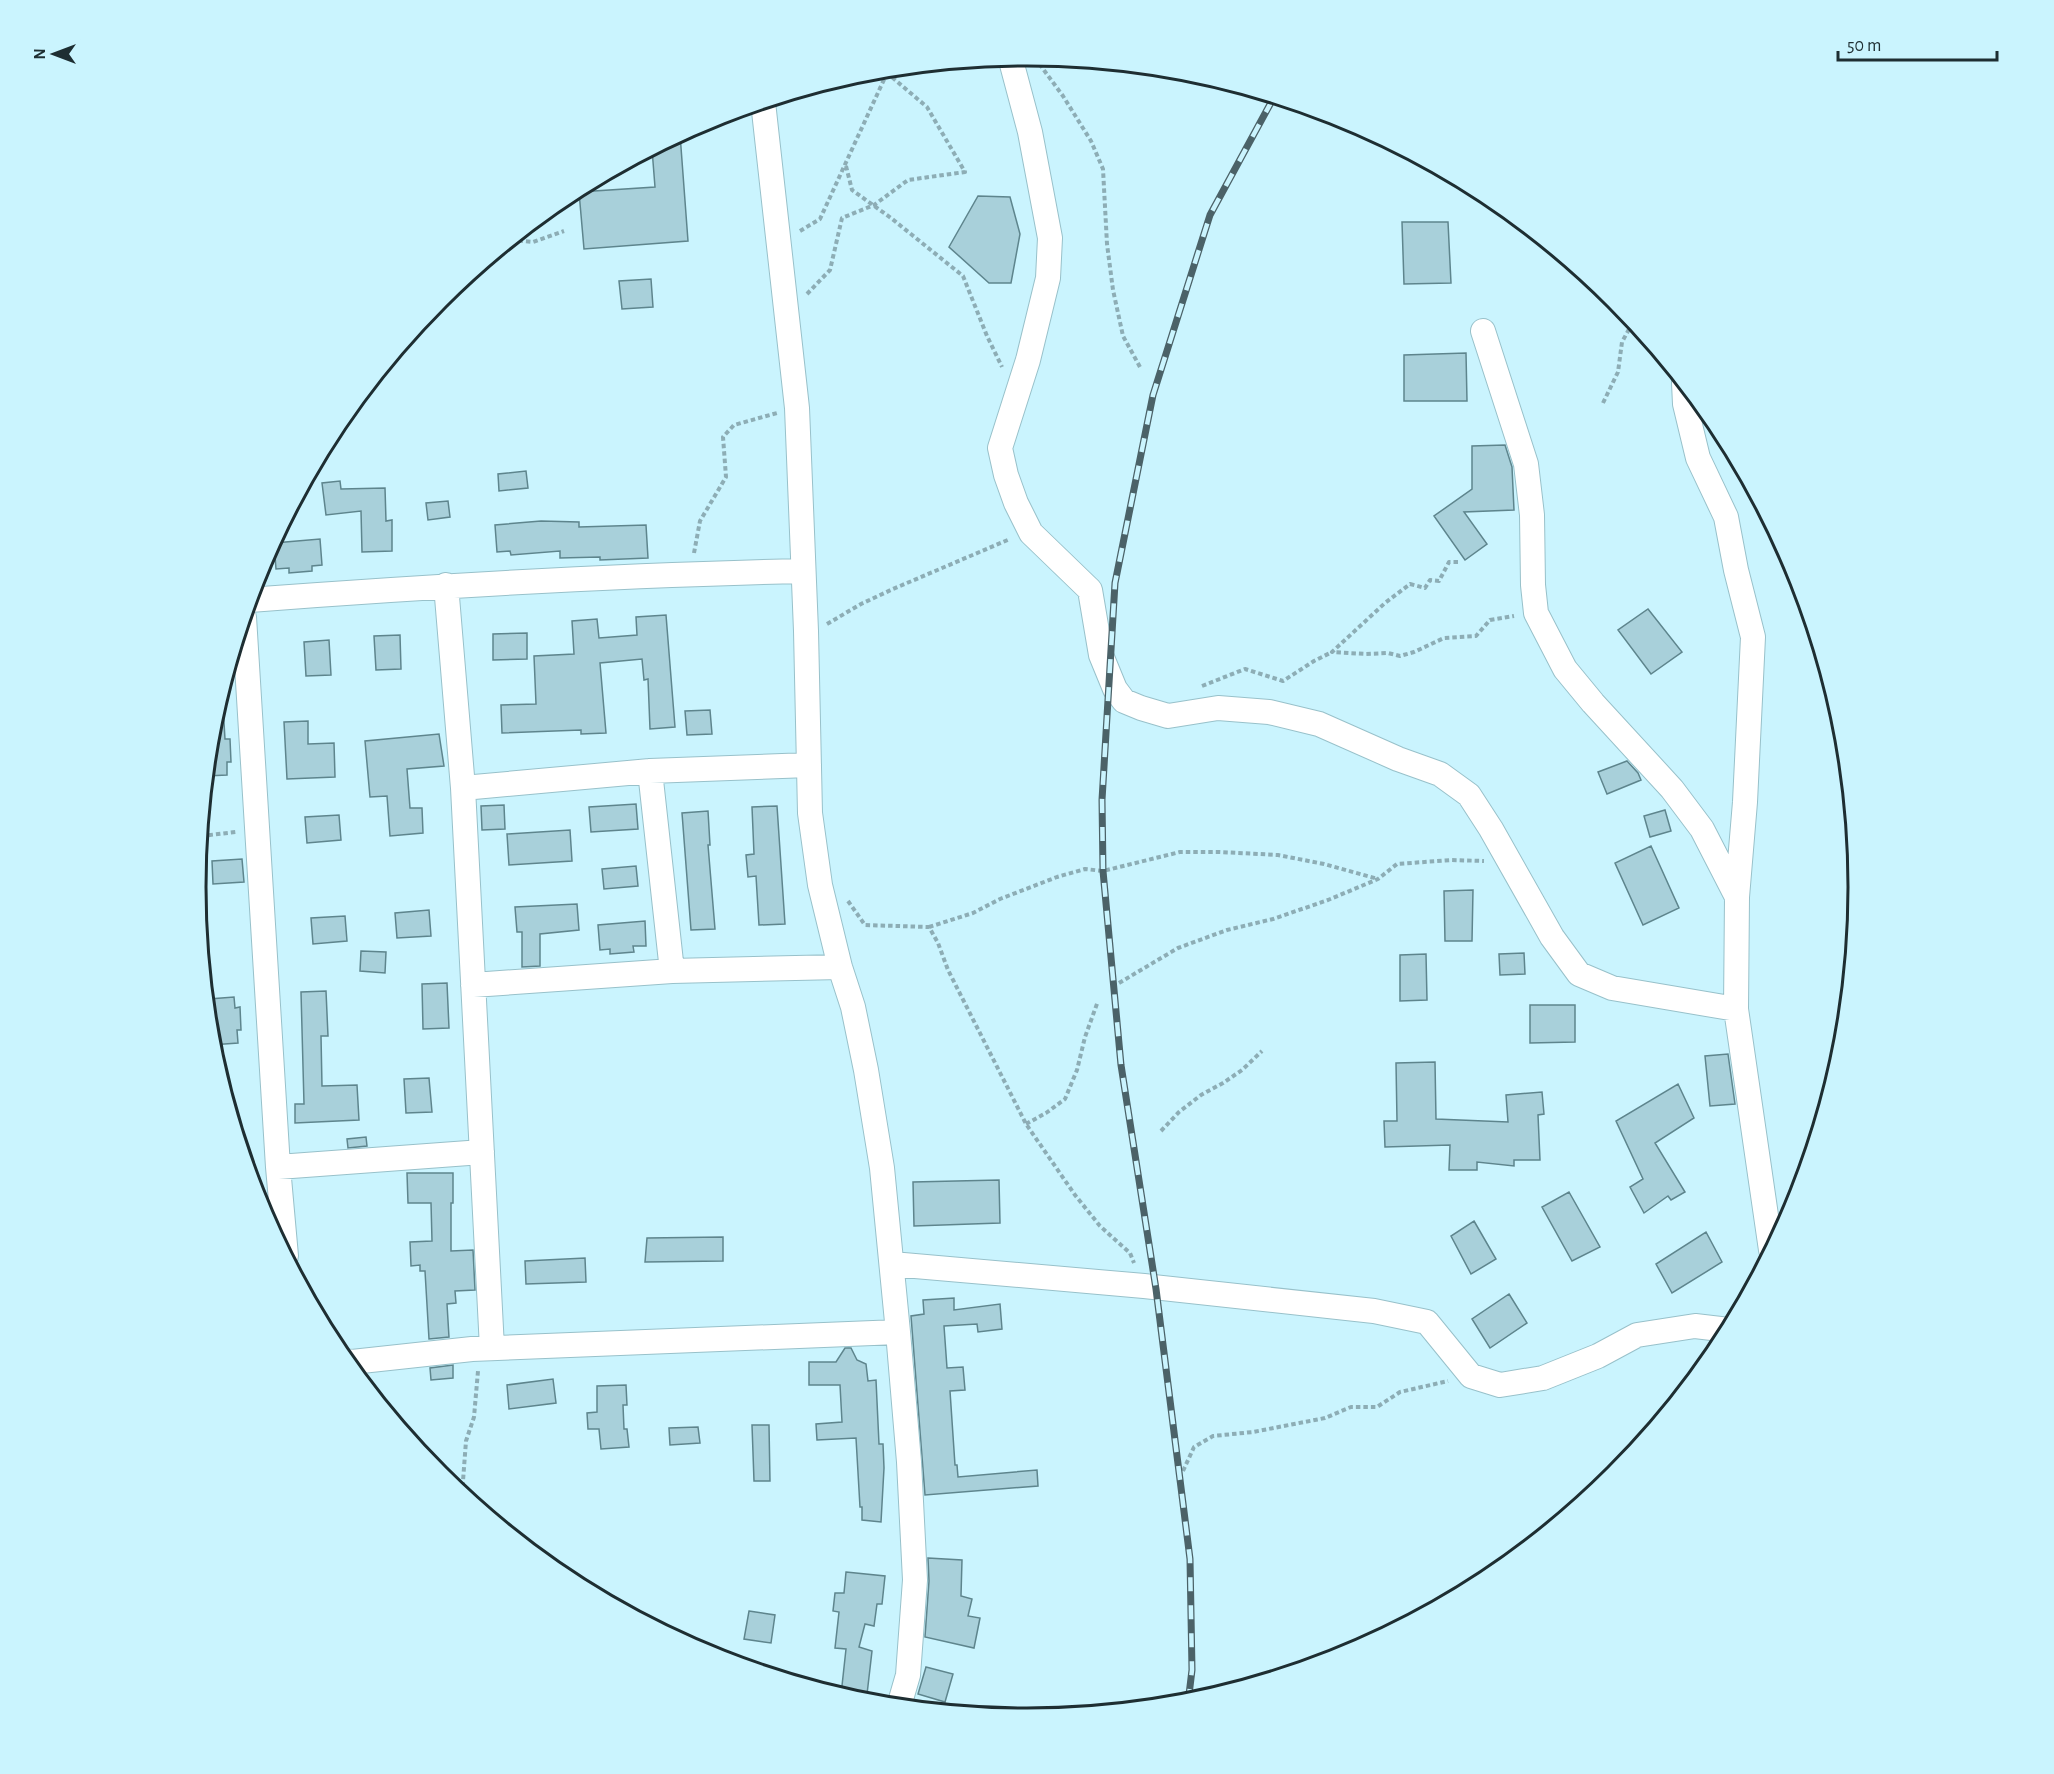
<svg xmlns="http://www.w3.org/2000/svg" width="2054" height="1774" font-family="'Alegreya Sans',sans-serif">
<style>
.building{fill:#a8d0da;stroke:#5e858d;stroke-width:1.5}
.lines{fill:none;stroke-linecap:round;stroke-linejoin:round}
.minor-casing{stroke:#98c1ca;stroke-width:26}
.path{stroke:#8dadb5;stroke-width:4;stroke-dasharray:4.5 3;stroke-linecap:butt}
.minor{stroke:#fff;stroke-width:24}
.rail-casing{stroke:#4b6268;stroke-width:7}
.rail{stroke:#caf4fe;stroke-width:4.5;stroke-dasharray:14;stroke-linecap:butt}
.rim{fill:none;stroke:#1e2e32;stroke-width:3}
</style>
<rect width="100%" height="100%" fill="#caf4fe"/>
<path class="building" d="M680,134l8,107 -104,8 -5,-57 76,-5 -3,-38z
M978,196l32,1 10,37 -9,49h-22l-40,-36z
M1402,222h46l3,61 -47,1z
M651,279l2,28 -31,2 -3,-28z
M1466,353l1,48h-63v-46z
M1505,445l7,22 2,43 -50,2 23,32 -22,16 -31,-44 38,-27v-43z
M526,471l2,17 -29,3 -1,-17z
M340,481l1,8 44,-1 1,33 6,-1v31l-30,1 -1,-41 -35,4 -4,-32z
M448,501l2,16 -22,3 -2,-17z
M541,521l38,1v5l67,-2 2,33 -48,2v-3l-40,1v-7l-49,4 -1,-4 -13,1 -2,-27z
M320,539l2,26 -10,1v5l-23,2v-5l-13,1 -2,-26z
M1648,609l34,43 -31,22 -33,-44z
M666,615l9,112 -25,2 -2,-50 -4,1 -2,-21 -42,4 6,70 -25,1v-4l-79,3 -1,-28 35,-1 -2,-48 40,-2 -2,-33 25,-2 2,19 38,-3 -1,-18z
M527,633v26l-34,1v-26z
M400,635l1,34 -25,1 -2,-34z
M329,640l2,35 -25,1 -2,-34z
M217,706h6l2,33h5l1,23h-4v13l-21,1 6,-52z
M710,710l2,24 -25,1 -2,-24z
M308,721v23l26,-1 1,34 -48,2 -3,-57z
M439,734l5,32 -37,3 3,39h12l1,25 -33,3 -3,-40 -17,1 -5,-56z
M1627,761l11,12 3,7 -34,14 -9,-22z
M636,804l2,25 -47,3 -2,-25z
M504,805l1,24 -23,1 -1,-24z
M777,806l8,118 -26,1 -3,-49 -8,1 -2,-22 8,-1 -2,-47z
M1665,810l6,21 -21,6 -6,-21z
M708,811l2,34h-2l7,84 -24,1 -9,-117z
M339,815l2,25 -34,3 -2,-26z
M570,830l2,31 -63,4 -2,-31z
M1651,846l28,62 -36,17 -28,-62z
M242,859l2,23 -31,2 -1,-23z
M636,866l2,20 -34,3 -2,-20z
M1473,890l-1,51h-27l-1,-50z
M577,904l2,26 -39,4v32l-18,1v-35h-5l-2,-25z
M429,910l2,26 -34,2 -2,-25z
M345,916l2,25 -34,3 -2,-26z
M645,921l1,25h-13l1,6 -24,2v-5l-10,1 -2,-25z
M361,951l25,1 -1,21 -25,-2z
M1524,953l1,21 -25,1 -1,-21z
M1426,954l1,46 -27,1v-46z
M447,983l2,45 -26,1 -1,-45z
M326,991l2,45h-7l1,50 35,-1 2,35 -64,3v-19h9l-3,-112z
M234,997l1,11 5,-1 1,23h-4l1,13 -27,2 -2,-46z
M1530,1005h45v37l-45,1z
M1728,1054l7,50 -25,2 -5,-50z
M1435,1062l1,57 72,3 -2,-27 36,-3 2,22 -6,1 2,45h-26v6l-37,-4v8h-28l1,-25 -65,2 -1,-26h13l-1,-58z
M429,1078l3,34 -26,1 -2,-34z
M1678,1084l16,34 -39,25 30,49 -14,8 -3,-4 -24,17 -14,-26 13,-8 -27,-58z
M366,1137l1,9 -19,2 -1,-9z
M407,1173h46v30h-2v48l22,-1 2,40 -20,1 1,12 -9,1 2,33 -20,2 -4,-68h-5v-6l-9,1 -1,-24 22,-1 -1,-38h-23z
M999,1180l1,43 -86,3 -1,-44z
M1569,1192l31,55 -28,14 -30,-54z
M1474,1221l22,38 -25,15 -20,-38z
M1706,1232l16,30 -50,31 -16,-29z
M723,1237v24l-78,1 2,-24z
M585,1258l1,24 -60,2 -1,-23z
M1509,1294l18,29 -37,25 -18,-29z
M954,1298v12l46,-6 2,25 -24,3 -1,-8 -33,2 3,42 16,-1 2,23 -15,1 5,74h2l1,12 79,-7 1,16 -113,9 -14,-179 13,-2 -1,-14z
M845,1348h6l6,12 9,4 2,17 8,-1 3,64h4l1,24 -3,54 -19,-2v-13h-2l-4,-69 -39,2 -1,-16 26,-2 -2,-37h-31v-23h27z
M453,1365v13l-22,2 -1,-12z
M553,1379l3,24 -47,6 -2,-24z
M626,1385l1,20h-4l1,24h3l2,18 -28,2 -2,-20h-11l-1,-16 10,-1v-26z
M752,1425h17l1,56h-16z
M698,1427l2,16 -30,2 -1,-17z
M928,1558l34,2 -1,36 11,3 -4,17 12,2 -6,30 -49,-11 4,-56z
M846,1572l39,4 -3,28h-5l-3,22 -9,-2 -6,23 13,4 -6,52 -25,-8 5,-46 -11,-1 4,-36 -6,-1 2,-18h9z
M749,1611l26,4 -4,28 -27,-4z
M926,1667l27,7 -8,28 -27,-8z"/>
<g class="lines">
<g class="minor-casing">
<path id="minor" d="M1010,57l20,75 20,106 -2,40 -20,82 -28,88 6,27 10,28 15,30 59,57 11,65 14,34 9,12 17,7 27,8 50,-8 51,4 50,12 79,35 42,15 29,21 22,34 61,108 27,37 33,14 124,21
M763,102l34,306 9,223 4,182 10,72 20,82 13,40 13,63 16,98 16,164 11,130 6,118 -7,95 -9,31
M1483,331l43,133 6,51 1,70 3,28 29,56 28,34 79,86 30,40 35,68
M1684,383l1,21 13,54 28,59 10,53 17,67 -8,165 -8,95 -1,112 35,241
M446,585l17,203 29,560
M249,600c185,-14 369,-25 554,-29
M244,617l34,550 8,89
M650,771l22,200
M463,788l187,-17 159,-6
M473,985l199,-14 168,-4
M278,1167l204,-15
M892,1264l252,22 230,25 53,11 44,54 29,9 43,-7 55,-22 39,-21 58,-9 34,4
M345,1361l7,1 120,-13 426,-17"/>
</g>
<path class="path" d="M1035,58l28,38 28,45 12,28 4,75 6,46 10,46 17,31
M846,166l6,24 39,28 72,58 24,60 15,31
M800,231l20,-12 67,-146 4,-4
M511,240l22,2 31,-11
M807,294l23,-24 12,-52 32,-13 34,-25 57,-8 -38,-65 -40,-34 -58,9
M1603,403l15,-31 4,-30 11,-20
M694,553l6,-32 26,-44 -3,-40 11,-12 43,-12
M1458,562h-9l-10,19 -9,-1 -5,8 -15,-4 -25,19 -53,49 34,2 22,-1 12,3 14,-4 30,-14 32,-2 14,-16 24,-4
M827,624l34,-20 32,-15 117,-50
M1202,686l43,-17 38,12 31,-20 18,-9
M201,836l35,-4
M848,901l17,24 64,2 9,16 10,27 78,154 49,71 25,31 30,27 4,10
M929,927l44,-14 27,-14 57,-22 28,-8 18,2 77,-19h39l59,3 46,9 54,15
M1119,983l59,-35 49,-18 46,-11 55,-19 50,-21 19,-15 54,-4 33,1
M1026,1124l20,-11 19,-14 12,-29 8,-33 13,-36
M1161,1131l18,-19 22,-17 22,-12 19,-13 20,-19
M388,1405l1,9
M1183,1471l11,-24 19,-11 40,-4 72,-14 26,-11h26l23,-15 48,-11
M462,1494l4,-53 8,-24 4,-46"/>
<use href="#minor" class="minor"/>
<g class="rail-casing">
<path id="rail" d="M1188,1703l4,-33 -2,-111 -34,-270 -35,-224 -18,-194 -1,-71 13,-217 38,-188 57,-180 64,-118"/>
</g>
<use href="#rail" class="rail"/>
</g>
<path d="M0 0H2054V1774H0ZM206 887a821 821 0 1 1 1642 0a821 821 0 1 1-1642 0Z" fill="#caf4fe" fill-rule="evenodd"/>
<path class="rim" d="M206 887a821 821 0 1 1 1642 0a821 821 0 1 1-1642 0Z"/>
<g transform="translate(54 54) rotate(270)" stroke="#caf4fe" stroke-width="4.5" paint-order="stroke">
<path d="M0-4.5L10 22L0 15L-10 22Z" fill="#1e2e32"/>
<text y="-9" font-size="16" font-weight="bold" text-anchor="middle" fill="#1e2e32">N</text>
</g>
<path d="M1838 51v9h159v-9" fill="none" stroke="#1e2e32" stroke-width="3"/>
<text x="1847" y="51" font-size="18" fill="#1e2e32" stroke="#caf4fe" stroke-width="4.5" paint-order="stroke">50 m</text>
</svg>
